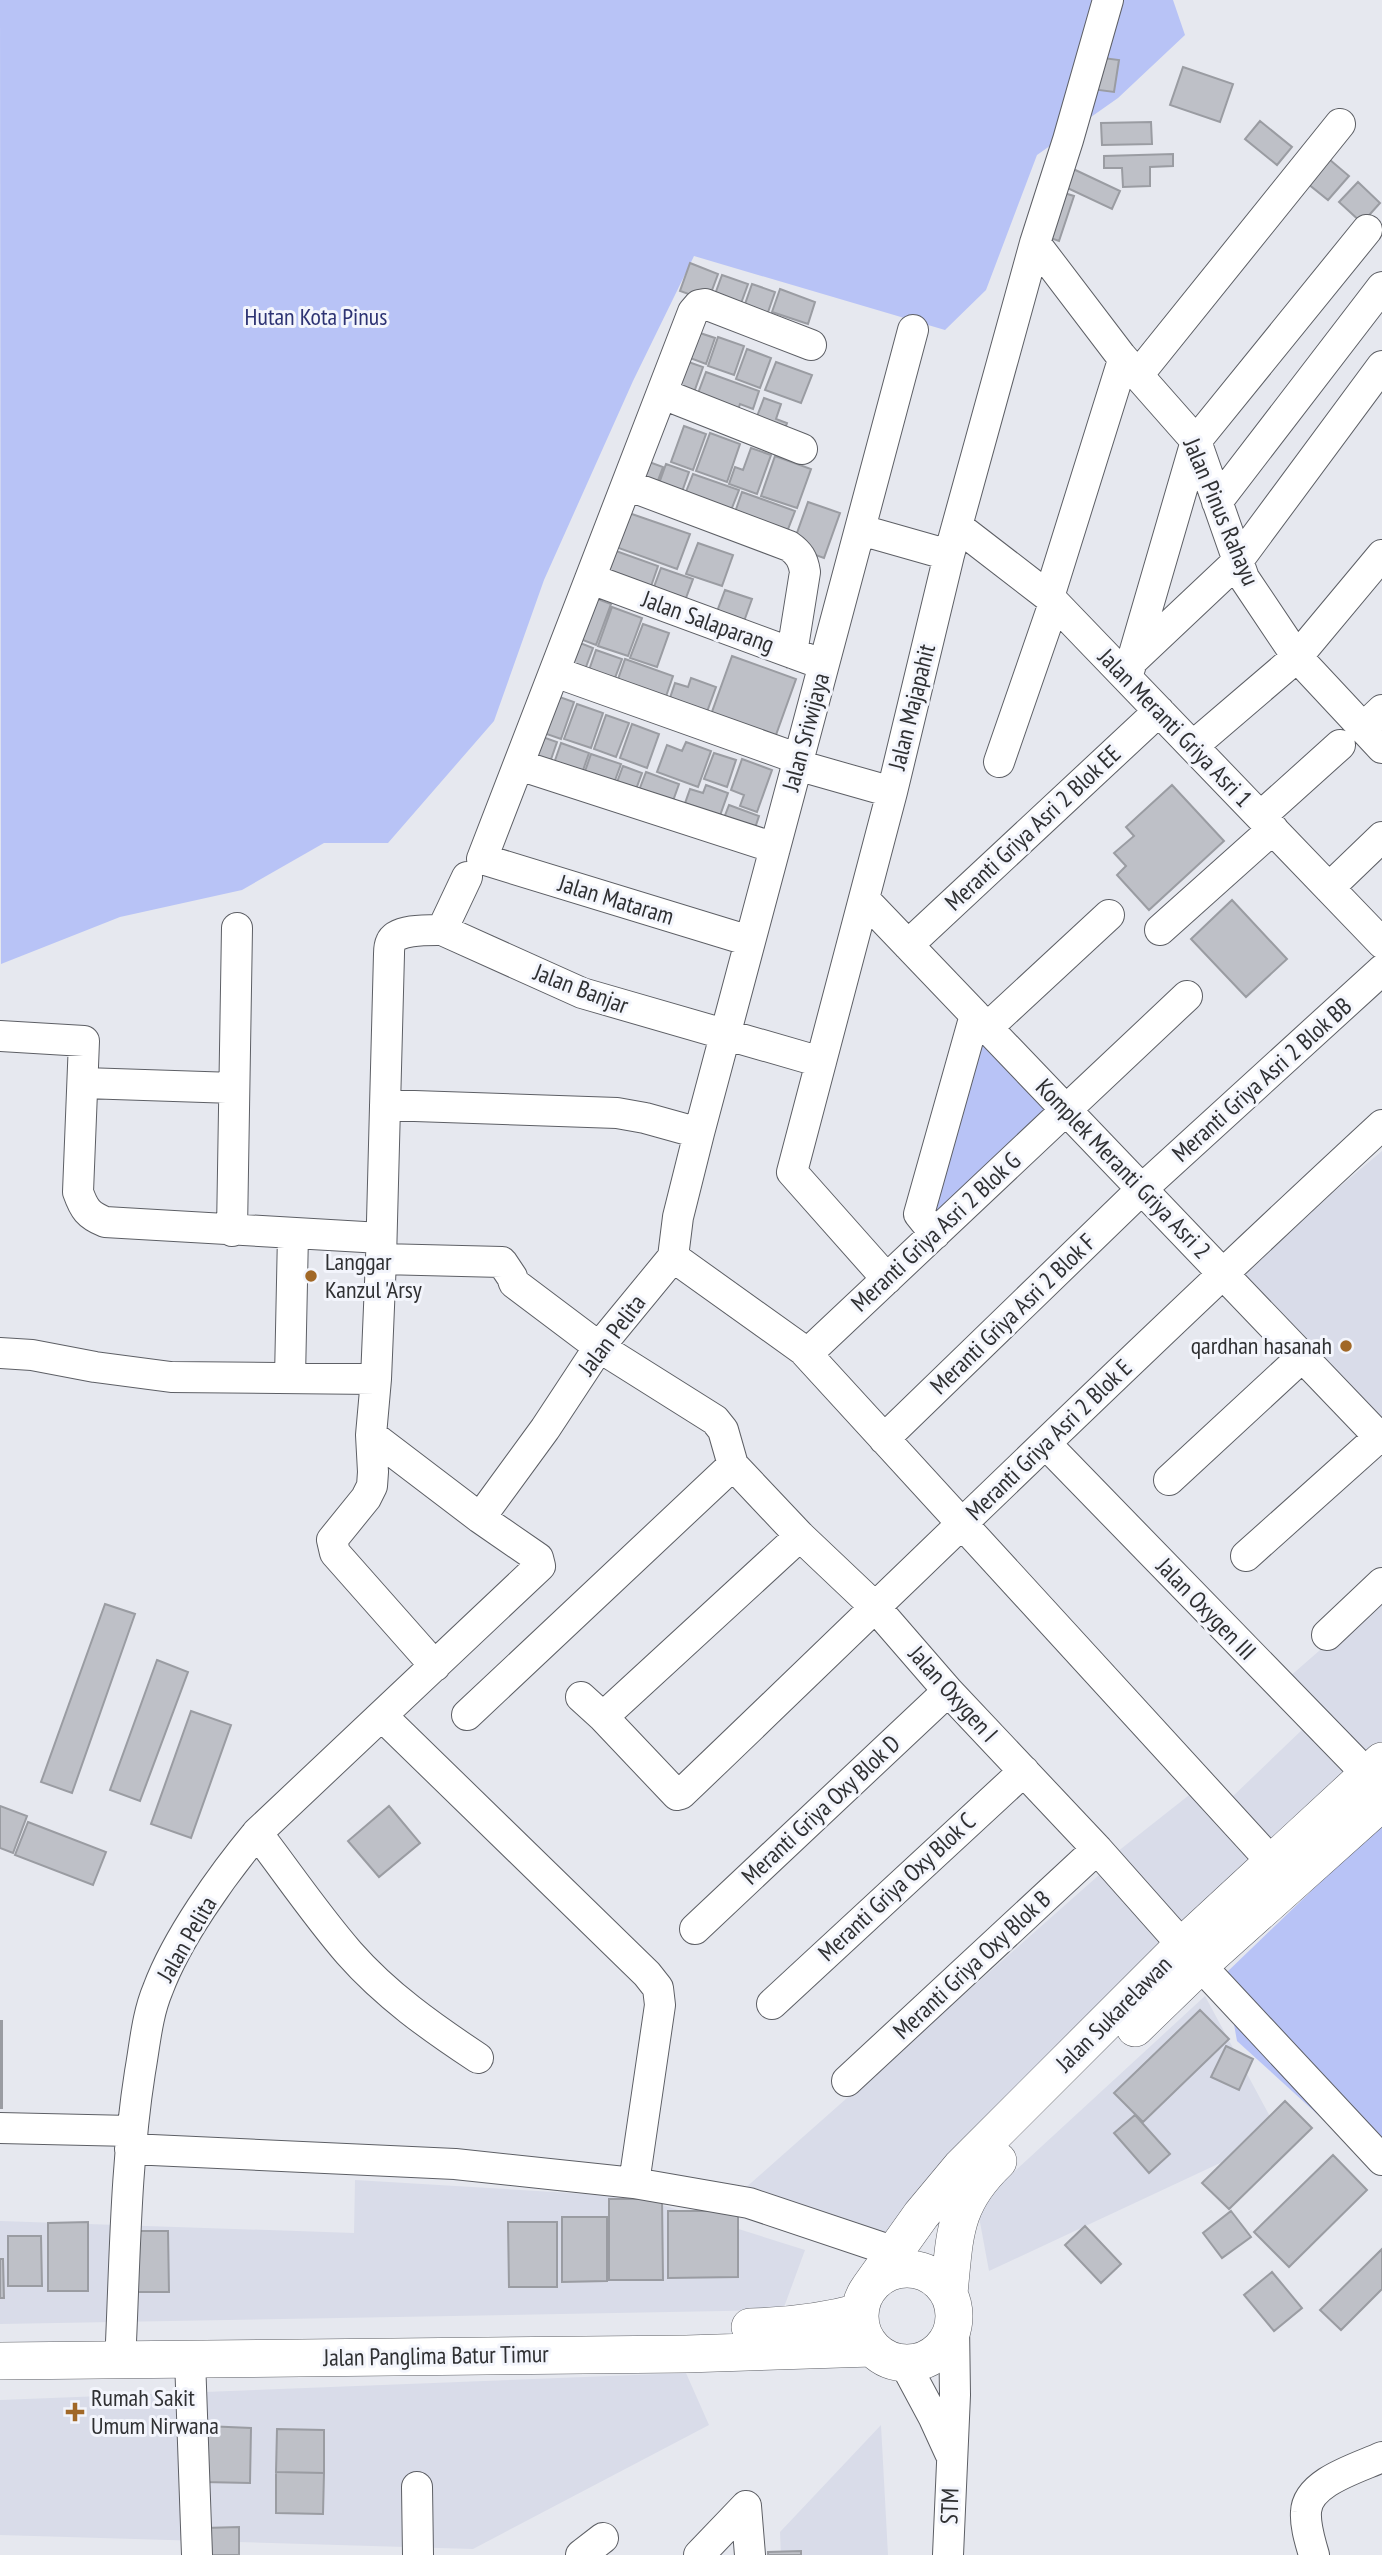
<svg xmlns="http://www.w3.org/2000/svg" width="1382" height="2555" font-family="'PT Sans Narrow',sans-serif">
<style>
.built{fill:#d9dce9}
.green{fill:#b8c3f6}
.building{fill:#bec0c7;stroke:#9a9ca2;stroke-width:2}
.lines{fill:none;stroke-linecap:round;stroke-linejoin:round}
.minor-casing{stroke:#5d5f65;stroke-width:32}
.major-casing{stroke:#5d5f65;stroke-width:38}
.minor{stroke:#fff;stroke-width:30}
.major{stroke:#fff;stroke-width:37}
.poi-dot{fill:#a16827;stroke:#f3f5fc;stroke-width:2.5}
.labels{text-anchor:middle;stroke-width:6;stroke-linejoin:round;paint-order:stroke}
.park-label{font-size:24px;fill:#2d3373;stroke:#f3f5fc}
.street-label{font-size:24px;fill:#2f3032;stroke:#f3f5fc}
.poi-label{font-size:24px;fill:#2f3032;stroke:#f3f5fc;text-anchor:start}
</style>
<rect width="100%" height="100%" fill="#e6e8ef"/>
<path class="built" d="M1382,1151v269l-143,-148z
M1382,1596v159l-9,9 -85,-86z
M1305,1727l50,48 -76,77 -50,-52z
M1193,1792l68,70 -70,71 -74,-81z
M1099,1875l71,72 -281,290 -146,-47z
M1205,1996l75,139 -291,136 -12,-65z
M355,2180l282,17 168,53 -22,60 -783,14v-103l354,12z
M686,2373l23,52 -236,124 -473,-14v-135z
M881,2425l7,130h-107l-1,-23z"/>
<path class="green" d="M0,0h1173l12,35 -67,63 -81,57 -51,135 -41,40 -251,-74 -61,125 -89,199 -50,141 -106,122h-64l-82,47 -122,27 -119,47z
M978,1036l71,78 -122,110z
M1382,1823v350l-145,-132 -12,-67z"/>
<path class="building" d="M1095,57l24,3 -5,32 -23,-3z
M1183,67l50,17 -13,38 -50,-17z
M1260,121l32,26 -15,18 -32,-26z
M1151,122l1,22 -50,1 -1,-22z
M1173,154v12l-23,1v19l-27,1 -1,-19h-18v-12z
M1323,154l26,22 -21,24 -26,-21z
M1069,167l51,24 -8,18 -51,-24z
M1358,182l22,21 -18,20 -23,-21z
M1054,190l20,6 -15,45 -20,-7z
M690,263l28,11 -10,27 -28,-10z
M722,275l26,9 -9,25 -26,-9z
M752,284l23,8 -8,23 -23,-8z
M780,289l35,13 -7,22 -36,-12z
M691,330l24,8 -9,26 -24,-9z
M718,337l26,9 -10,29 -26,-9z
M747,349l24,9 -11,30 -24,-9z
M680,359l23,8 -11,31 -23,-8z
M776,362l36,13 -11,28 -36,-13z
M706,372l53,19 -6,18 -13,-5 -5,15 -41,-15z
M764,398l17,6 -5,15 11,4 -5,14 -29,-10z
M684,426l22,8 -13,36 -22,-8z
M710,433l30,11 -13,38 -31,-11z
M751,448l20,7 -14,39 -28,-10 6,-17 8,3z
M775,456l36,13 -14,39 -36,-12z
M641,459l22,8 -9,24 -22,-8z
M666,464l23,8 -10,28 -23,-8z
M693,474l46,16 -11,28 -46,-16z
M742,492l53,19 -10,26 -52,-19z
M808,502l32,11 -16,45 -32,-11z
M626,512l64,22 -13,35 -64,-23z
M698,543l35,12 -11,31 -36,-12z
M616,551l42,15 -9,26 -42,-15z
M661,568l32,11 -10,27 -32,-11z
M725,590l27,9 -10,28 -27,-10z
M587,595l24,9 -15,41 -24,-9z
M612,607l30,11 -14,38 -30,-10z
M643,624l26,9 -12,34 -27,-9z
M570,639l23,9 -10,27 -23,-8z
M596,650l26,9 -10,27 -25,-10z
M732,656l64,23 -24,67 -64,-23z
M625,659l48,17 -10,29 -48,-17z
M691,678l25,9 -12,33 -37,-13 8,-24 13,4z
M548,693l26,9 -13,37 -26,-9z
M577,704l26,9 -12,35 -27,-9z
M606,715l23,8 -13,34 -22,-8z
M632,724l27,10 -12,34 -27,-10z
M534,734l23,8 -10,29 -23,-8z
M686,742l25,9 -13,36 -41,-15 10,-27 15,6z
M561,743l28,10 -10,29 -28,-10z
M714,753l22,7 -9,27 -23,-8z
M591,754l30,10 -11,30 -29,-11z
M742,759l30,11 -15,42 -17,-6 4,-11 -13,-5z
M623,766l19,7 -10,27 -19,-7z
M646,772l33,12 -10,28 -34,-11z
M706,785l22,8 -11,31 -35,-12 8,-23 13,4z
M1172,785l52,56 -75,69 -32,-35 9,-9 -12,-13 20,-17 -8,-9z
M729,805l30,11 -7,21 -31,-11z
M1232,900l55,59 -41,38 -55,-58z
M105,1604l30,10 -63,179 -31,-11z
M157,1660l31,12 -48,129 -30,-11z
M191,1711l40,14 -40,113 -40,-14z
M0,1806l27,10 -14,37 -13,-5z
M389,1806l31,37 -41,34 -31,-36z
M28,1822l78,30 -13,33 -78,-30z
M1200,2010l29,29 -86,83 -29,-29z
M0,2021h2v87h-2z
M1226,2046l27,13 -14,31 -28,-13z
M1285,2101l27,27 -83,81 -27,-26z
M1135,2115l35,39 -21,19 -35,-40z
M1333,2155l34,35 -78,77 -35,-35z
M609,2199h53l1,81h-54z
M668,2211h70v66l-70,1z
M1231,2211l20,26 -29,21 -19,-25z
M562,2217h45v64l-45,1z
M88,2222v69h-40v-68z
M508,2222h49v65h-48z
M1085,2226l36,38 -20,19 -36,-38z
M132,2231h36l1,61h-37z
M8,2236h33l1,50h-34z
M1382,2249v40l-41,41 -21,-20z
M0,2259h3l1,39h-4z
M1272,2272l30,36 -28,23 -30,-36z
M205,2426l46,2 -1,55 -46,-1z
M277,2429l47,1v43l-48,-1z
M276,2472l48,1 -1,41 -47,-1z
M239,2527v28h-34v-27z
M801,2551v4h-33v-3z"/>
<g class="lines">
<g class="minor-casing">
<path id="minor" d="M1035,243l86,113 75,85 48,137 53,79 85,91
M1138,375l202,-251
M663,394l139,55
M627,485l162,61c10,7 14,13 16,26l-13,81
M1217,502l165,-215
M957,526l92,71 333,346
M861,530l88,25
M591,579l220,81
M1049,597l74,-237 -2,-4
M1132,661l105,-99 145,-196
M555,672l244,87
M1127,678l69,-237 171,-211
M1363,728l19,-18
M1193,746l104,-89 85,-102
M999,762l55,-159
M519,765l256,83
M797,765l95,27
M1261,816l79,-71
M1329,888l53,-51
M864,899l518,541
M442,930l25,-53
M1160,930l113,-101
M750,941l-268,-82 211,-547 6,-7 6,-1 106,41
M908,945l251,-234
M987,1028l122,-113
M0,1036l84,5 -6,151c6,17 10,23 27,30l276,16
M84,1083l150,5
M385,1105l232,8 28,5 54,15
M232,1231l5,-303
M935,1234l-16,-20 56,-199
M673,1257l130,93 468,511
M381,1259l121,3 10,15 2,6 85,64 116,73 8,10 10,35 67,71 76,72 72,83 149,158 103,116 182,195
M887,1279l-95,-107 100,-380 57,-237 86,-312 33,-103 40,-140
M0,1353l32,2 63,12 76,10 205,2
M807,1354l380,-358
M290,1378l3,-144
M884,1439l258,-250 240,-219
M1046,1444l321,330
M1169,1480l133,-123
M480,1518l65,-89 54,-82 74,-90 5,-40 21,-84 214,-803
M800,1536l-197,181 74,78 4,-1c233,-223 464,-450 701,-669
M1246,1556l133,-119
M1327,1635l55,-52
M435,1666l-100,-113 -3,-13 34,-42 6,-12 1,-14 -2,-37 5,-56 5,-120 8,-305c0,-4 0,-8 2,-12 5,-13 38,-12 51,-12l140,63 239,69
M581,1697l22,20
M467,1715l266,-250
M382,1716l265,258 11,14 2,17 -26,178
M257,1833c30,39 59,82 92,120 37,42 82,74 129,105
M695,1929l253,-238
M772,2004l252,-233
M847,2081l250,-232
M0,2128l131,3
M130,2149l325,15 179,19 115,20 146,49
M121,2342c4,-90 5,-181 19,-270 5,-28 7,-57 18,-83 19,-51 64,-114 99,-156l283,-267 -2,-8 -58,-40 -109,-83
M190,2359l7,196
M905,2364l29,54 16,35
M417,2487l1,68
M746,2506l4,49
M581,2555l22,-17
M699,2555l47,-49
M948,2555l7,-160 -1,-70
M1314,2555c-4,-14 -9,-29 -8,-43 1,-30 52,-44 76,-55"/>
</g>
<g class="major-casing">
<path id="major" d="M1135,2028l65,-63 182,-163
M860 2316a47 47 0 1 1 94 0a47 47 0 1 1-94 0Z
M869,2288l52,-73 40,-48 222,-222 199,-184
M949,2293c6,-58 4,-89 49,-132
M750,2327c37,-1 73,-5 110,-15
M0,2361l686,-7 186,-6"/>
</g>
<use href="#minor" class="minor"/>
<use href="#major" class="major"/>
</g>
<g class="poi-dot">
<circle cx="311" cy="1276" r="7"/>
<circle cx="1346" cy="1346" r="7"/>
<path d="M71.5 2401.5h7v7h7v7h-7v7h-7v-7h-7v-7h7z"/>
</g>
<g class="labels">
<g class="park-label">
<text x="316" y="325">Hutan Kota Pinus</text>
</g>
<g class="street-label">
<text transform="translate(1221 512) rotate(67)" y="8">Jalan Pinus Rahayu</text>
<text transform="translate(708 622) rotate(20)" y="8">Jalan Salaparang</text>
<text transform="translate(912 707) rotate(-76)" y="8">Jalan Majapahit</text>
<text transform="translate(1175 728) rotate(46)" y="8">Jalan Meranti Griya Asri 1</text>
<text transform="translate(806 732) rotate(-75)" y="8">Jalan Sriwijaya</text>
<text transform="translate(1033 828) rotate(-43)" y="8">Meranti Griya Asri 2 Blok EE</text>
<text transform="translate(616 900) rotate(17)" y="8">Jalan Mataram</text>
<text transform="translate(581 989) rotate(21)" y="8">Jalan Banjar</text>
<text transform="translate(1262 1080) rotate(-42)" y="8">Meranti Griya Asri 2 Blok BB</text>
<text transform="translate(1123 1169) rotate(46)" y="8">Komplek Meranti Griya Asri 2</text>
<text transform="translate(936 1232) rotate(-43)" y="8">Meranti Griya Asri 2 Blok G</text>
<text transform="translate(1013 1314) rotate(-44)" y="8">Meranti Griya Asri 2 Blok F</text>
<text transform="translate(612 1335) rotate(-53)" y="8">Jalan Pelita</text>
<text transform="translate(1049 1440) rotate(-44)" y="8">Meranti Griya Asri 2 Blok E</text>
<text transform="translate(1206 1609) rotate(46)" y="8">Jalan Oxygen III</text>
<text transform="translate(953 1694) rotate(48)" y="8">Jalan Oxygen I</text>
<text transform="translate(821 1810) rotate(-43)" y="8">Meranti Griya Oxy Blok D</text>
<text transform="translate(897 1887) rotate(-43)" y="8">Meranti Griya Oxy Blok C</text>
<text transform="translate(187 1939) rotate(-60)" y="8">Jalan Pelita</text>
<text transform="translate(972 1965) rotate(-43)" y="8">Meranti Griya Oxy Blok B</text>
<text transform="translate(1114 2014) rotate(-45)" y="8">Jalan Sukarelawan</text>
<text transform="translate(436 2356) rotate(-1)" y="8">Jalan Panglima Batur Timur</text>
<text transform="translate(950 2506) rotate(-88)" y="8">STM</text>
</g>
<g class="poi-label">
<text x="325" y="1270">Langgar<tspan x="325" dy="28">Kanzul 'Arsy</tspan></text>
<text x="1332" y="1354" text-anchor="end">qardhan hasanah</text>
<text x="91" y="2406">Rumah Sakit<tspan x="91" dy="28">Umum Nirwana</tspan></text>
</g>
</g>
</svg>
